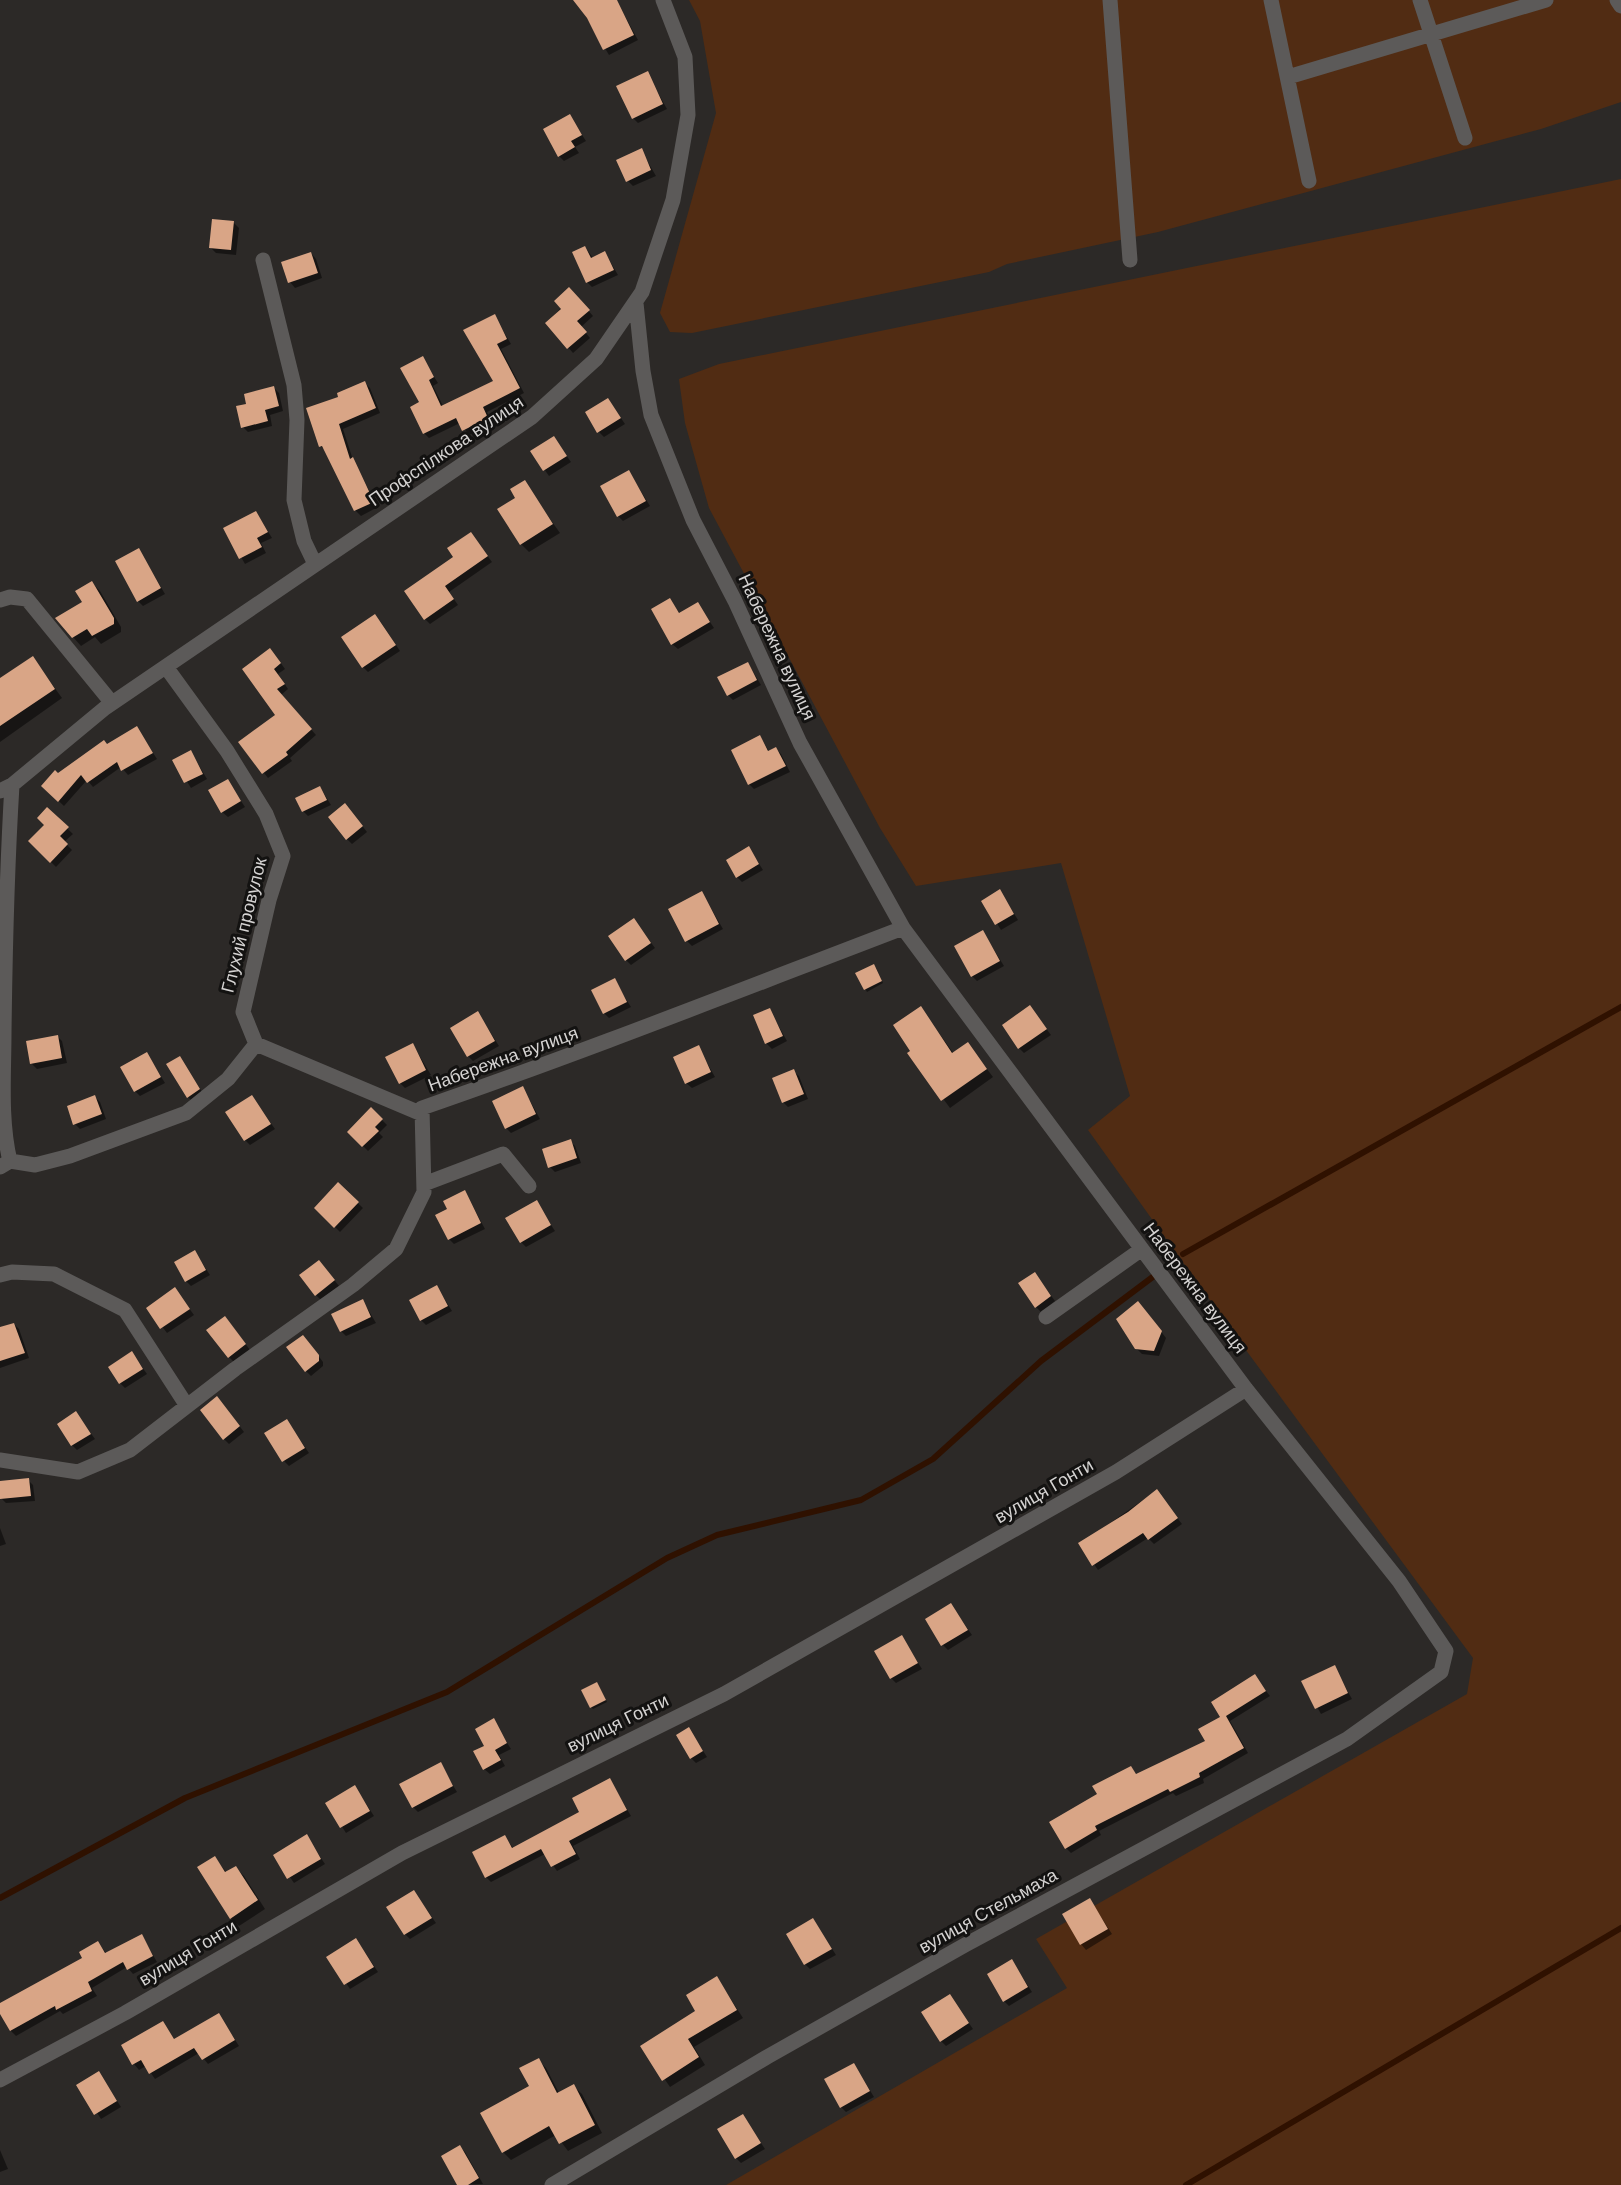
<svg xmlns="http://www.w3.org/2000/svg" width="1621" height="2185" font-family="Helvetica,sans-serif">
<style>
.green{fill:#512c13}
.shadow{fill:#0007}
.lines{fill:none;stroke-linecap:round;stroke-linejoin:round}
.stream{stroke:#2f1100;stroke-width:6}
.building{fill:#d9a586}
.minor{stroke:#5c5a59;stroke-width:15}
.labels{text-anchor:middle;stroke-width:6;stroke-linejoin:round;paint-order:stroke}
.street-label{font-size:18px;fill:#d5d3d2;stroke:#131211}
</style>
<rect width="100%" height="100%" fill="#2c2927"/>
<path class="green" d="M689,0h932v102l-80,27 -383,103 -151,32 -18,8 -297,61 -22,-1 -10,-19 56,-200 -16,-92z
M1621,179v2006h-895l341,-197 -31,-49 431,-245 6,-36 -233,-316 -152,-212 42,-34 -69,-233 -145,23 -36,-58 -171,-320 -24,-85 -6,-44 40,-15z"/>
<path class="shadow" d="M576,0h40l22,40 -29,15z
M647,73l20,36 -29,14 -5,-5z
M569,115l17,26 -11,6 4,6 -15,8 -5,-5z
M641,150l15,26 -23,10 -5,-5z
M234,223l5,5 -3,27 -20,-2 -6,-6z
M585,247l8,11 12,-5 13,22 -26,12 -5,-5z
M311,253l5,6 6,19 -27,10 -5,-6 -7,-19z
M574,294l19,22 -12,11 9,11 -17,15 -26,-30z
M494,316l17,28 -10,5 23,44 -37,19 5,11 -23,12 -9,-12 -31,15 -5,-5 -3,-30 1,-45 16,25 -5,3 10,20 52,-25z
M365,383l5,5 10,25 -37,16 10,31 25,47 -17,9 -5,-5 -29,-60 -7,-5 20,-48z
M274,388l5,5 4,18 -13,4 2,11 -24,6 -5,-5 5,-22z
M608,399l17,25 -21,13 -5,-5z
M554,438l17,24 -22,14 -17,-24z
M629,472l21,34 -27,15 -5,-5z
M524,482l36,51 -31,19 -8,-8 -4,-46z
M256,512l16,26 -11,5 5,10 -21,11 -20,-35z
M471,534l21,28 -43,30 9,13 -28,19 -5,-5 30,-61z
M139,550l26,44 -22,12 -5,-5z
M92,583l8,8 21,36v5l-20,12 -6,-7 -14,9 -8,-9z
M670,600l10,14 18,-10 16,24 -36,21 -6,-5z
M380,621l20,30 -32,21 -5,-5z
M275,655l10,14 -7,5 10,15 -7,6 35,40 -26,23 2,3 -24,17 -28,-35 37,-27 -33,-47z
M33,658l29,40 -62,44v-62z
M748,663l13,22 -28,15 -5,-5z
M137,728l20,31 -29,16 -7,-8 -28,20 -6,-7 -23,26 -16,-15 10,-16z
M760,737l9,14 6,-3 6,6 9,18 -36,17 -5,-5z
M191,752l16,27 -16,9 -17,-27z
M227,780l18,27 -17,10 -6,-5z
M320,787l11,18 -23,11 -5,-5z
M47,809l26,25 -9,8 8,8 -16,17 -26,-26 16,-16z
M350,810l17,22 -15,12 -5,-5z
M749,848l14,22 -21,12 -5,-5z
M1000,891l18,29 -17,10 -18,-29z
M702,893l21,36 -31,17 -5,-5z
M634,920l21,28 -24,17 -5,-5z
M983,932l21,34 -27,15 -5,-5z
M876,968l7,15 -16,9 -10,-18z
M614,980l17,27 -22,11 -5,-5z
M1030,1007l21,28 -27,18 -5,-5z
M921,1008l33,46 14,-10 25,33 -43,31 -41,-55 3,-2z
M769,1009l18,32 -15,8 -5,-5 -12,-28z
M478,1013l21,33 -26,15 -5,-5z
M57,1036l5,5 5,22 -30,6 -5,-5 -4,-22z
M413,1045l18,30 -26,13 -5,-5z
M698,1047l17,30 -23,11 -6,-5z
M147,1054l18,29 -25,13 -5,-5z
M180,1058l24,37 -11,7 -5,-5z
M793,1071l6,5 9,23 -20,8 -5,-5z
M523,1088l17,31 -29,14 -5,-5z
M95,1097l5,5 6,17 -26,10 -5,-5z
M252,1097l23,32 -25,16 -5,-5z
M371,1109l16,16 -8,8 4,4 -15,14 -19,-19z
M570,1141l5,5 6,17 -26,9 -5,-5z
M338,1184l25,24 -23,24 -24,-24z
M465,1192l20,37 -31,15 -5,-5z
M536,1202l19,29 -29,16 -5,-5z
M195,1252l15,23 -19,11 -5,-5z
M324,1267l15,19 -18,14 -5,-5z
M1035,1274l20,27 -14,11 -5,-5z
M437,1287l15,24 -26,14 -5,-5z
M175,1289l19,26 -27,18 -19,-25z
M363,1301l13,22 -30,13 -5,-5z
M1143,1308l23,30 -7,18 -17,-2 -6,-6z
M230,1323l20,27 -16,12 -5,-5z
M14,1324l5,5 10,29 -29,10v-39z
M308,1342l15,20v4l-12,10 -5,-5z
M132,1353l15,21 -22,14 -5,-5z
M222,1403l22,29 -15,12 -5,-5z
M76,1413l19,26 -18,11 -5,-5z
M287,1421l22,32 -20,13 -5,-5z
M28,1480l5,5 2,16 -29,2 -5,-5 -1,-16z
M1156,1491l26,33 -28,20 -6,-6 -50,32 -18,-26z
M0,1528l6,16 -6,2z
M951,1605l21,30 -24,15 -5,-5z
M901,1636l21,33 -26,14 -5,-5z
M1334,1667l18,32 -31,15 -18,-32z
M1254,1676l16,20 -40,25 18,32 -45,26 1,4 -28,13 -3,-3 -74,38 2,4 -30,18 -5,-5 33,-53 32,-27 6,7 70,-33 15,-24z
M597,1683l10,19 -14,7 -2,-2z
M493,1720l18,29 -12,6 6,11 -15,8 -6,-5 2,-23z
M689,1729l18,28 -11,6 -5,-5z
M440,1764l17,28 -39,20 -5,-5z
M610,1780l21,36 -58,30 7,13 -23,12 -12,-17 -54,28 -5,-5 19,-40 9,12 67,-37z
M355,1787l19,29 -28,17 -19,-30z
M306,1836l19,28 -31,19 -19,-27z
M215,1858l12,15 9,-5 8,8 21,33 -26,17 -8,-8z
M414,1892l22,31 -26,16 -5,-5z
M1090,1900l22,34 -26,16 -5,-6z
M813,1919l23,36 -26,14 -5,-5z
M142,1936l15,26 -24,12 -6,-7 -35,21 5,8 -34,18 -3,-3 -44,25 -5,-5 -11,-20v-6l84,-47 14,-15 9,11z
M360,1945l18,27 -28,17 -22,-32z
M1012,1961l20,31 -23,14 -5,-5z
M717,1978l26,40 -49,29 11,18 -35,22 -28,-41 55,-35z
M950,1996l23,33 -27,17 -5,-5z
M219,2015l20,31 -31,18 -9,-11 -44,26 -9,-13 -7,4 -5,-6 -11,-18 40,-23 12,17z
M538,2060l8,8 13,25 14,-7 9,8 20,39 -34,18 -12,-16 -45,25 -8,-8 28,-65z
M854,2064l20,33 -28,15 -5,-5z
M99,2073l22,34 -20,12 -22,-34z
M743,2116l22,33 -24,14 -5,-5z
M459,2146l6,6 18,32 -24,1z
M0,2150l8,19 -8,3z"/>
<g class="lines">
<path class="stream" d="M1183,1254l438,-247
M0,1898l185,-100 262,-106 220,-134 50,-23 144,-35 72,-41 108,-98 113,-85
M1186,2185l435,-257"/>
</g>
<path class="building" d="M573,0h44l17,35 -31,15 -16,-32z
M648,71l15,33 -31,15 -16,-33z
M570,114l12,21 -11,6 4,6 -17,10 -15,-28z
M642,148l9,22 -25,12 -10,-22z
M212,219l22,2 -3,29 -22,-2z
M585,246l6,12 14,-7 9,19 -28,13 -14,-31z
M311,252l7,21 -30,10 -7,-21z
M569,287l21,23 -13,11 10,11 -20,17 -22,-26 16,-14 -7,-8z
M495,314l12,25 -10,5 23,44 -37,19 5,11 -26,13 -6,-13 -33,16 -13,-27 9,-5 -19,-34 23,-12 11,21 -5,3 12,26 52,-25 -30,-51z
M365,381l11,27 -37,16 11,35 3,-2 21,45 -20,9 -32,-65 -3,1 -13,-39 32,-11 -1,-4z
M274,386l5,20 -14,4 3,11 -27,7 -5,-22 10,-2 -2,-10z
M608,398l13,20 -24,15 -12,-21z
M554,436l13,20 -24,15 -13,-20z
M629,470l17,31 -29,16 -17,-31z
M525,480l28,44 -33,21 -23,-36 18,-11 -5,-9z
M256,511l12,21 -11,6 5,9 -23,12 -16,-31z
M471,532l17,24 -43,30 9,13 -30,21 -20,-29 49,-34 -6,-9z
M139,548l22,40 -24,14 -22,-41z
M92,581l22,37v6l-22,12 -5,-7 -15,9 -17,-20 27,-16 -7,-11z
M670,598l9,15 19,-11 12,20 -39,23 -20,-36z
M375,614l21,31 -34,23 -21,-31z
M270,648l11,15 -7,6 11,15 -8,5 35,40 -26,23 2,3 -26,19 -24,-32 37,-27 -33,-46z
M33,656l22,33 -55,37v-48z
M748,662l9,18 -30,16 -10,-19z
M137,726l16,27 -32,18 -4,-9 -30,21 -6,-8 -23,27 -17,-16 14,-16 3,3 46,-33 3,4z
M760,735l8,16 8,-4 10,19 -38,19 -17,-35z
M191,750l12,24 -19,9 -12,-23z
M228,779l13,22 -20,12 -13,-23z
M320,786l7,14 -25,12 -7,-14z
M345,803l18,23 -17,14 -18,-23z
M47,807l22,20 -9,9 8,8 -18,19 -22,-22 16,-16 -7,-7z
M749,846l10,18 -23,14 -10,-18z
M1000,889l14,25 -19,11 -14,-24z
M702,891l17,33 -34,18 -17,-33z
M634,918l17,25 -26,18 -17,-25z
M983,930l17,31 -29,16 -17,-31z
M874,964l8,17 -18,9 -9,-17z
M615,978l12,24 -24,12 -12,-24z
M1030,1005l17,24 -29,20 -16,-24z
M921,1006l31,47 16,-11 19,27 -46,32 -34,-48 3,-2 -17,-26z
M770,1008l13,28 -18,8 -12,-29z
M478,1011l17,30 -28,16 -17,-29z
M58,1035l4,23 -32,6 -4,-23z
M413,1043l13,27 -27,14 -14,-27z
M699,1045l12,27 -26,12 -12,-27z
M147,1052l14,25 -27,15 -14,-25z
M180,1056l20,33 -13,9 -21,-34z
M794,1069l10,25 -22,9 -10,-25z
M523,1086l13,28 -31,15 -13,-28z
M95,1095l7,19 -29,11 -6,-19z
M252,1095l19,29 -27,17 -19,-29z
M371,1107l12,12 -8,8 4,4 -17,16 -15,-15z
M571,1139l6,19 -29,10 -6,-19z
M338,1182l21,20 -25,26 -20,-20z
M465,1190l16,33 -33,17 -13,-25 12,-6 -4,-8z
M537,1200l14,25 -31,18 -15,-25z
M195,1250l11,20 -21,12 -11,-20z
M319,1260l16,20 -20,16 -16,-21z
M1035,1272l16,24 -16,12 -17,-25z
M437,1285l11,21 -28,15 -11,-21z
M175,1287l15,22 -30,20 -14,-21z
M363,1299l8,18 -31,15 -9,-18z
M1138,1301l24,30 -8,20 -19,-2 -19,-30z
M225,1316l21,28 -18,14 -22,-28z
M14,1323l11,30 -25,8v-34z
M303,1335l16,20v6l-14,11 -19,-25z
M132,1351l11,18 -24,15 -11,-17z
M217,1396l23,30 -17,14 -23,-30z
M76,1411l15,23 -20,12 -14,-22z
M287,1419l18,29 -23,14 -18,-29z
M29,1478l2,18 -31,3v-18z
M1157,1489l21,29 -30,22 -5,-7 -51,33 -14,-23 50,-31z
M951,1603l17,27 -27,16 -16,-27z
M902,1635l16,28 -28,16 -16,-28z
M1335,1665l13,28 -33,16 -14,-28z
M1255,1674l11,17 -40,25 18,32 -45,25 1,4 -30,15 -2,-3 -73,37 2,4 -32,19 -16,-27 48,-28 -5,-8 39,-20 5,8 69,-33 -7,-12 22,-12 -9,-15z
M597,1682l9,18 -16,8 -9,-18z
M494,1718l13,25 -12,7 6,10 -18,10 -10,-19 11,-5 -9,-17z
M689,1727l14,24 -13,8 -14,-24z
M441,1762l12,24 -41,22 -13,-24z
M610,1778l17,32 -58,31 7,13 -25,13 -10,-18 -56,29 -13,-26 33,-17 7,13 67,-36 -7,-14z
M355,1785l15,26 -30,17 -15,-25z
M307,1834l14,25 -34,20 -14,-24z
M215,1856l10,16 11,-6 22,34 -28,19 -33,-52z
M414,1890l18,28 -28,17 -18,-28z
M1090,1898l18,31 -28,16 -18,-31z
M813,1918l19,31 -28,16 -18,-31z
M142,1934l11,22 -26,14 -4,-8 -35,20 4,9 -36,19 -1,-4 -45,25 -10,-17v-11l82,-45 -3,-6 19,-11 7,12z
M356,1938l18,29 -30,18 -18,-28z
M1012,1959l16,28 -25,15 -16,-28z
M717,1976l20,34 -49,29 11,18 -37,24 -22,-35 55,-35 -9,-16z
M950,1994l19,29 -29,19 -19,-30z
M219,2013l16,27 -33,20 -8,-12 -45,26 -8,-14 -9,5 -11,-20 42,-24 11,18z
M539,2058l18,35 17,-9 21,41 -36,19 -10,-18 -47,27 -22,-40 49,-27 -10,-18z
M854,2063l16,28 -30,17 -16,-29z
M99,2071l18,30 -23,14 -18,-30z
M743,2114l18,29 -26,16 -18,-30z
M460,2145l19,33 -11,7h-11l-16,-29z"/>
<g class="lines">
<path class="minor" d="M1110,0l20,260
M1271,0l38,181
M1420,0l45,138
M1617,0l4,6
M1288,77l258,-77
M263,260l31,125 3,35 -3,80 10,41 11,23
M0,600l10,-3 17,2 85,104
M166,667l61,84 39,63 17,42 -14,44 -26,112 13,32
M0,791l12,-6 93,-77 427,-291 64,-58 46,-67 31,-92 15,-85 -3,-58 -22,-57
M10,1161l25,4 35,-9 116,-43 42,-34 28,-35 166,70
M0,1167l10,-6c-10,-41 -6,-87 -6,-128 1,-83 3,-165 8,-248
M424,1184l79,-30 26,32
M0,1275l12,-3 42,2 71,36 62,96
M1046,1317l96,-68
M0,1460l78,12 52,-22 105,-81 118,-84 43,-36 28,-57 -2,-84c162,-56 321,-119 481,-180
M0,2080l125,-67 277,-160 322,-159 392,-222 130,-83
M552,2185l215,-128 198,-112 382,-206 94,-67 5,-21 -47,-70 -153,-192 -343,-461 -103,-185 -65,-142 -42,-81 -42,-105 -8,-44 -7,-68"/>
</g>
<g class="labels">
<g class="street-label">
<text transform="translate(446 451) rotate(-34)" y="6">Профспілкова вулиця</text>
<text transform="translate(777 647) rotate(65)" y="6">Набережна вулиця</text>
<text transform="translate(244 925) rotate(-76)" y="6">Глухий провулок</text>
<text transform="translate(503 1059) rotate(-20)" y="6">Набережна вулиця</text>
<text transform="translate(1195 1288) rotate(53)" y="6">Набережна вулиця</text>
<text transform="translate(1044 1491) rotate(-30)" y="6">вулиця Гонти</text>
<text transform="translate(618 1723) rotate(-26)" y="6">вулиця Гонти</text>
<text transform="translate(988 1911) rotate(-29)" y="6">вулиця Стельмаха</text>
<text transform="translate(188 1953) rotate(-31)" y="6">вулиця Гонти</text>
</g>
</g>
</svg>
